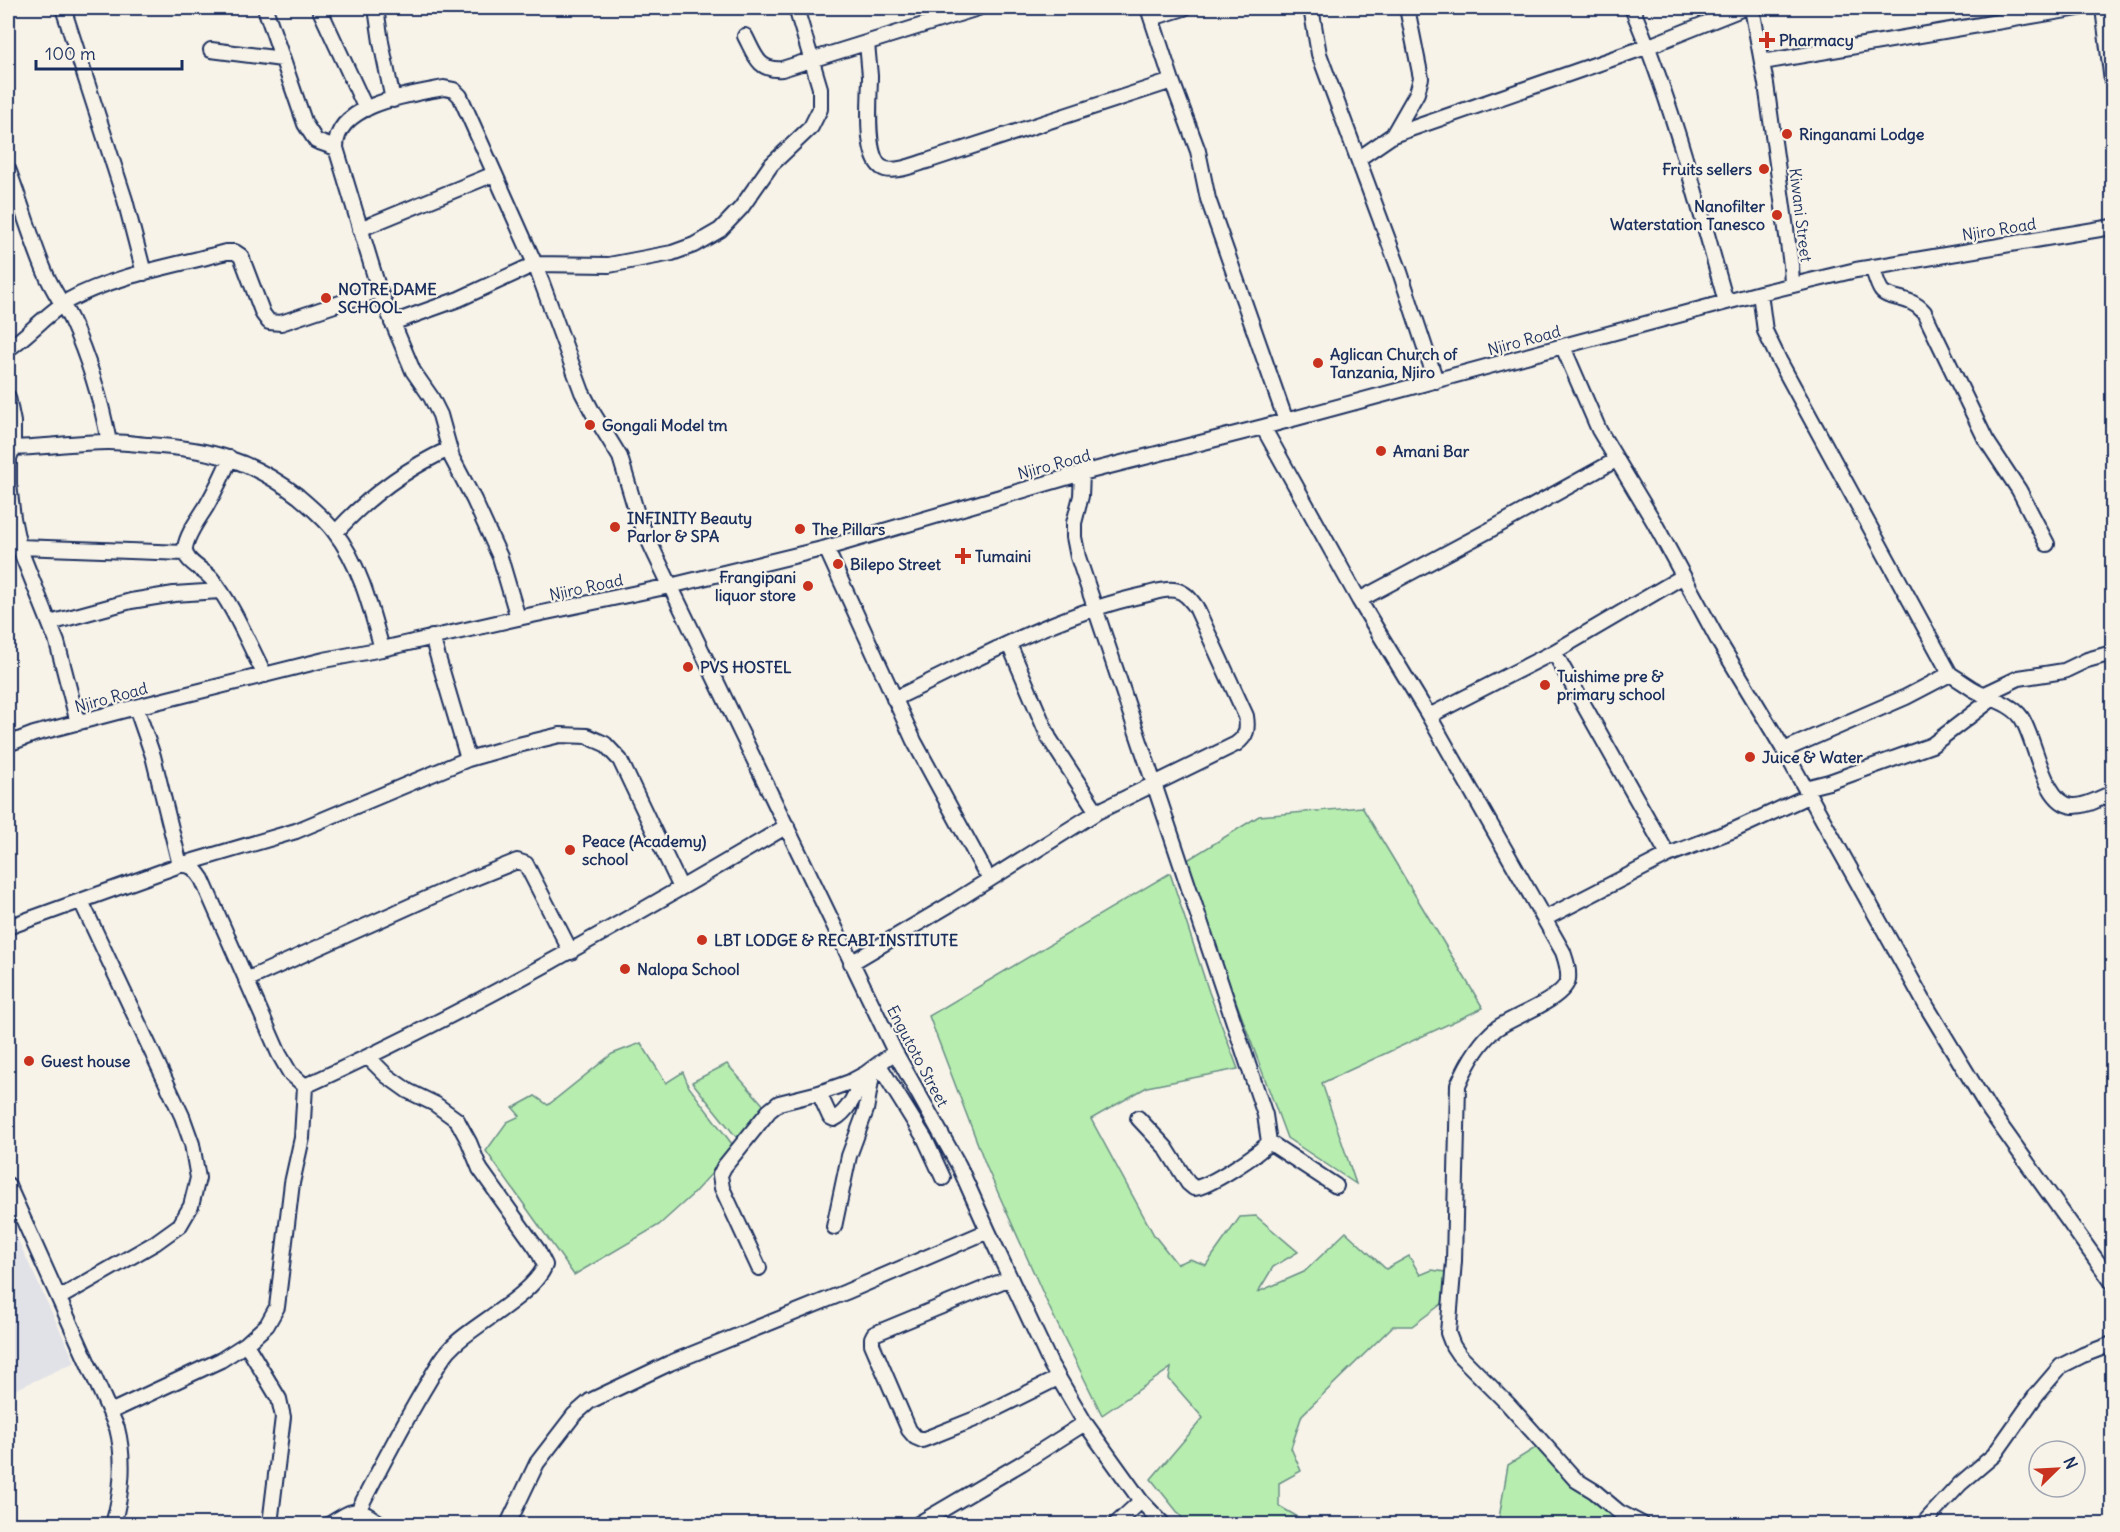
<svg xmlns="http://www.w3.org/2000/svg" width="2120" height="1532" font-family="Delius,sans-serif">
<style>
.built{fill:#e1e1e8}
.grass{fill:#b7edaf;stroke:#698e86;stroke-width:1.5}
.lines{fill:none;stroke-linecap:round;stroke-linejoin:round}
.minor-casing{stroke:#1b2f5e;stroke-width:18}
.minor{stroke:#f7f3e8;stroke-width:14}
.poi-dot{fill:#c8321e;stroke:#f7f3e8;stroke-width:2}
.labels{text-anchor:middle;stroke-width:4.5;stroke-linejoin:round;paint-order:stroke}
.poi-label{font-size:16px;font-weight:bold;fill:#1b2f5e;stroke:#f7f3e8;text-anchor:start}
.street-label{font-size:16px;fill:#1b2f5e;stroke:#f7f3e8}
</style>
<rect width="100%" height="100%" fill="#f7f3e8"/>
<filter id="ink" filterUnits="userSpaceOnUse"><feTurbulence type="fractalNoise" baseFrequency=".0167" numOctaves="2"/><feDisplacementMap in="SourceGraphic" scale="12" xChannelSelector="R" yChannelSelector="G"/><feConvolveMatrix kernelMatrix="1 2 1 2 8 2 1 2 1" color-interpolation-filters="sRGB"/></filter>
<g filter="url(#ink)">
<path class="built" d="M8,1219l67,143 -67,31z"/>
<path class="grass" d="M1362,807l121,201 -161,75 34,101 -69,-46 -103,-276 75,-46z
M1170,873l39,119 29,77 -91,18 -56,32 63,116 23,29 13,-5 16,6 34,-48 16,-1 42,36 -25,15 -15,25 46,-20 42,-40 40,37 23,-13 11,19 12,-5 13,2 2,28 -35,26h-19l-91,89 -11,33 10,23 -22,12v23l31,18h-123l-36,-45 52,-61 -34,-39 2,-11 -69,47 -52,-106 -63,-141 -58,-152z
M641,1043l25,40 17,-11 6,15 46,61 -44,48 -32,29 -85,50 -88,-124 21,-29 13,-6 -7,-8 22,-12 13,9 64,-51z
M727,1064l40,45 -26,34 -49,-61z
M1540,1445l90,79h-132l10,-59z"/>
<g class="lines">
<g class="minor-casing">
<path id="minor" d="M63,8l62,192 19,73
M265,8l40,116 11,17 20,7
M319,8l47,101
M376,8l5,34 12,58
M1148,8l24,73 26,70 10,48 78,222
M1311,8l8,46 81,218 36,109
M1632,8c40,94 66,195 94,294
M1752,8l14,76 25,181 1,20
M2103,8l9,74
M1152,18l32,-10
M745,36c10,19 13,35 37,33l196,-61
M867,43c1,11 2,22 3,33 0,20 -6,78 11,91 11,8 35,-3 46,-6l245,-80
M211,50l71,9
M1763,62l316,-54
M1393,135l24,-42 4,-15 -14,-70
M1358,159l35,-24 256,-89 95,-38
M8,169c13,34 23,70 37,103 7,17 18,32 26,48 18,39 30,80 38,122
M360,229l134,-55
M1872,267c3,7 5,17 9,23 6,10 29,5 43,22l62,128 33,50 28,54
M1760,293l5,38 14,29 171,314c8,5 15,10 23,15 15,9 38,14 48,28 15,22 22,87 52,89 13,1 27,-8 39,-13
M392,323l67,-24 76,-35 74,1 63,-12 22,-8 26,-15 21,-22 30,-43 40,-38 9,-18v-21l-24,-80
M1563,347l36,83 55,92 65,120 65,108 143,257 61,101 124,174
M8,349c21,-14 39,-36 61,-49 43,-24 109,-35 157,-48h9l6,4 22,58 6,8 12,1 98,-33
M8,397l5,25v26l-4,10v26l4,34 6,29 38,95 21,81
M1263,427l96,173 70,116 134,236c3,9 6,17 5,27 -3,20 -54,37 -71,49 -18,14 -30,36 -39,57l-4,176 -6,72 5,13 6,9 49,49 68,76 18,11 25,21 23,12
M8,448c33,0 67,-6 100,-6 14,0 28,2 41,3 60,4 101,14 149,51 13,11 26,22 36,35 26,33 37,78 48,118
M230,458c-7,17 -15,33 -24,49 -8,13 -19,27 -21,41 -2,13 18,21 26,30 23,28 37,65 54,97
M1082,473l-1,23 -7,27v14l4,20 187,558 4,27c-10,12 -60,45 -75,46l-6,-5 -22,-35 -28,-30
M336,532c32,-35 69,-63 113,-83
M19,547l166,6
M826,548l88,193 70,129
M1359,600l129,-69 128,-71
M518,618l-18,-61 -26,-57 -22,-42 -12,-43 -9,-18 -18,-26 -34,-81 -43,-142c-1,-44 75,-54 108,-60l10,2 6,6 75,168 47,128 11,21 27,44 18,60 17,37 240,498 64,114 29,65 63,134 34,58 56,78 22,23
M50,623l81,-22 43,-7 46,-3
M432,637l36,122
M1009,644l40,94 48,74
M1554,652l114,203
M1983,695l36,-17 45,-7 23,-11 25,-7
M136,707l17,49 27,109c12,-1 15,4 22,14l77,175 11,19 15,13
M1429,716l125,-64 128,-75
M8,744l26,-10 102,-27 188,-47 58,-11 136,-31 152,-32 156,-38 256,-75 181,-46 497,-134 96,-23 256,-43
M1784,750l122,-53 44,-23
M1805,788l24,-6 103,-37 60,-46
M1544,919l124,-64 66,-25 74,-34
M8,927l172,-62 116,-34 172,-72 46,-13 46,-11 27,1 18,8 15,16 61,128
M851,963l98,-58 148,-93 139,-68c11,-8 12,-15 10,-28l-50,-109c-6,-8 -11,-15 -21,-17 -10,-2 -22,3 -31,5 -88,19 -170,66 -250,104
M246,980l209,-94 62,-25 9,3 45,88
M879,1065l46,74 18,39
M819,1093l11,24 4,2c15,-7 24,-30 31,-45
M1269,1142l67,44
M8,1185l109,243c8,31 5,66 -4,96
M834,1227l15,-71 17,-46 7,-41
M759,1268l-37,-80 -2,-13 4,-8 45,-56 10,-8 40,-10 31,-11 15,-8 30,-22
M1010,1278l-136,56 -2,4v6l37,86 6,7 7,3 8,-3 45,-18 83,-41
M59,1298l96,-55 25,-18 11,-19 7,-28 -6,-34 -10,-28 -101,-215
M246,1344l33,55 4,18 -13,107
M110,1412l111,-52 25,-16 21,-19 10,-18 15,-124 10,-45 3,-52c166,-75 324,-167 482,-260
M358,1511c21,-41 43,-83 66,-122 10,-16 18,-34 32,-46 23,-21 79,-50 89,-78l-8,-16 -57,-80 -11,-27 -12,-22 -22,-16 -27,-13 -21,-15 -19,-19
M330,1524c26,-16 26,-17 51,0
M508,1524l29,-61 37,-48 16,-14 80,-38 176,-71 142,-61
M918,1524l104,-61 63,-40
M1116,1524l25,-23
M1923,1524l37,-40 34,-29 43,-61 24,-28 22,-11 29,-11"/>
</g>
<use href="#minor" class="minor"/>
</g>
</g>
<g class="poi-dot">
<path d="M1764 31h6v6h6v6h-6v6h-6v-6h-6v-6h6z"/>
<circle cx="1787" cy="134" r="6"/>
<circle cx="1764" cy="169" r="6"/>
<circle cx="1777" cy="215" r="6"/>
<circle cx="326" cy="298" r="6"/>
<circle cx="1318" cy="363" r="6"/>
<circle cx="590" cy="425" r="6"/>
<circle cx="1381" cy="451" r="6"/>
<circle cx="615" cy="527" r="6"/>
<circle cx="800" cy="529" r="6"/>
<path d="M960 547h6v6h6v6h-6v6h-6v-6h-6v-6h6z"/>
<circle cx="838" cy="564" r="6"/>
<circle cx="808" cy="586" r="6"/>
<circle cx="688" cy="667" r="6"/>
<circle cx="1545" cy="685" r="6"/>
<circle cx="1750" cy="757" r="6"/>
<circle cx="570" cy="850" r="6"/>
<circle cx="702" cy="940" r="6"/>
<circle cx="625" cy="969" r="6"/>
<circle cx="29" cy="1061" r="6"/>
</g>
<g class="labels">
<g class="poi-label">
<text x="1779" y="46">Pharmacy</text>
<text x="1799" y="140">Ringanami Lodge</text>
<text x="1752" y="175" text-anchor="end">Fruits sellers</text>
<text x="1765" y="212" text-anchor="end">Nanofilter<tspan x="1765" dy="18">Waterstation Tanesco</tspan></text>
<text x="338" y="295">NOTRE DAME<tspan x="338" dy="18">SCHOOL</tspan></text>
<text x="1330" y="360">Aglican Church of<tspan x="1330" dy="18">Tanzania, Njiro</tspan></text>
<text x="602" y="431">Gongali Model tm</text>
<text x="1393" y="457">Amani Bar</text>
<text x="627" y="524">INFINITY Beauty<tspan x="627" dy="18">Parlor &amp; SPA</tspan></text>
<text x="812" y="535">The Pillars</text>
<text x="975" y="562">Tumaini</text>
<text x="850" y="570">Bilepo Street</text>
<text x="796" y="583" text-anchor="end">Frangipani<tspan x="796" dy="18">liquor store</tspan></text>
<text x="700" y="673">PVS HOSTEL</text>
<text x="1557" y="682">Tuishime pre &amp;<tspan x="1557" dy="18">primary school</tspan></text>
<text x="1762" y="763">Juice &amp; Water</text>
<text x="582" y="847">Peace (Academy)<tspan x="582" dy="18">school</tspan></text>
<text x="714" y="946">LBT LODGE &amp; RECABI INSTITUTE</text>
<text x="637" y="975">Nalopa School</text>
<text x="41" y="1067">Guest house</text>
</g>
<g class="street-label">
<text transform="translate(1801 215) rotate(83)" y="6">Kiwani Street</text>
<text transform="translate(1999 229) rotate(-9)" y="6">Njiro Road</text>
<text transform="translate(1524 340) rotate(-15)" y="6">Njiro Road</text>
<text transform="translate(1054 464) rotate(-15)" y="6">Njiro Road</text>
<text transform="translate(586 587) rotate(-12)" y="6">Njiro Road</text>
<text transform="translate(111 697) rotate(-15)" y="6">Njiro Road</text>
<text transform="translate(918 1056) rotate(62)" y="6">Engutoto Street</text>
</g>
</g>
<rect width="2120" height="1532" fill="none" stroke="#f7f3e8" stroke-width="30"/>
<rect x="15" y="15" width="2090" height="1502" fill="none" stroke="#1b2f5e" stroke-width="2" filter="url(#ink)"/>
<g transform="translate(2057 1469) rotate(66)"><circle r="28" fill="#f7f3e8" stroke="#9fa5b1" stroke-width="1.5"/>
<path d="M0-4.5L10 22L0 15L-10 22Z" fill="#c8321e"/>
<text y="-9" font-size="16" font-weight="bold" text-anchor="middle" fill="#1b2f5e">N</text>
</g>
<path d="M36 60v9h146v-9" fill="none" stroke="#1b2f5e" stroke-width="3"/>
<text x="45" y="60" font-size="18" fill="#1b2f5e" stroke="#f7f3e8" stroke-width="4.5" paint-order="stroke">100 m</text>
</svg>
